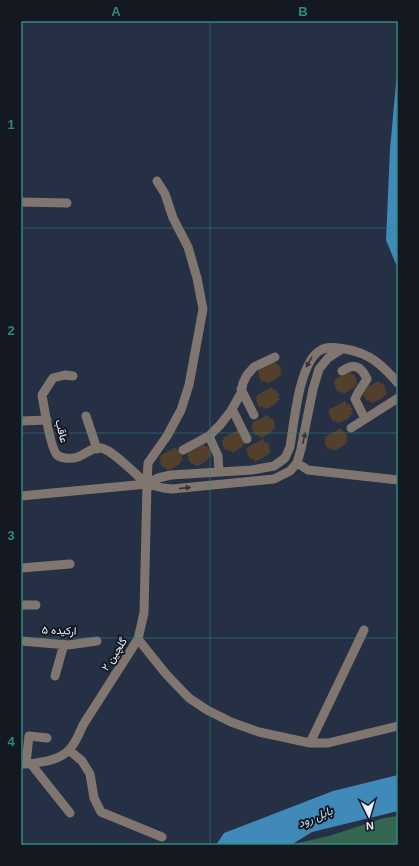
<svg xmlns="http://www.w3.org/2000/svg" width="419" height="866" font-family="Arial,Vazirmatn,sans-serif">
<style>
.green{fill:#356650}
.water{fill:#408ab9}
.building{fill:#52402d}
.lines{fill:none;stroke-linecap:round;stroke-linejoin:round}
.minor{stroke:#81766f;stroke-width:9}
.oneway{fill:#353438}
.grid{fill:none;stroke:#308883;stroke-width:1;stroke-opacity:0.55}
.labels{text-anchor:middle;stroke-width:4;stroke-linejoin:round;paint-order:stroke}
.street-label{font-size:11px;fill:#e8effc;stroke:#141821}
.water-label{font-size:12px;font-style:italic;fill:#badff9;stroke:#141821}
.neatline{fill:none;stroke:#308883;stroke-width:1.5}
.grid-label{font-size:13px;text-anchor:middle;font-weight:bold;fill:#308883}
</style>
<rect width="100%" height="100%" fill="#263044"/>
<path class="green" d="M398,816v29h-109l40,-9 55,-18z"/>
<path class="water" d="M398,62v207l-12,-29 4,-91z
M398,775v36l-86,21 -21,13h-75l8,-12 109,-42z"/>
<path class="building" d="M274,361l2,3h2l4,6 -2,1 2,3 -4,2 1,1 -10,6 -1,-1 -2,1 -2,-3 -2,2 -4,-7 1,-1 -1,-3 1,-1v-1z
M350,371l2,4 2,-1 3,6 -1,1 2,3 -4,2 1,1 -11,7v-2l-2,2 -2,-3 -2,1 -4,-7 1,-1 -2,-2 2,-1v-2z
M379,381l2,3 2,-1 3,7h-1l2,4 -4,2 1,1 -11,6v-1l-2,1 -2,-3 -2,1 -4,-6 1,-1 -2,-3 1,-2z
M272,387l2,3h2l4,6 -2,1 2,3 -4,2 1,1 -10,6 -1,-1 -2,1 -2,-3 -2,2 -4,-7 1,-1 -1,-3 1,-1v-1z
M345,401l2,4 2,-1 4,6 -2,1 2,3 -4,2 1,1 -10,6 -1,-1 -2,1 -2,-3 -2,2 -5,-11 2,-1v-1z
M268,415l2,4 2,-1 3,6 -1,1 2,3 -4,2 1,1 -11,7v-2l-2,2 -2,-3 -2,1 -4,-7 1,-1 -2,-2 2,-2 -1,-1z
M341,428l2,4 1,-1 4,6 -2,1 2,3 -3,2 1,1 -11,7 -1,-2 -2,2 -1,-3 -3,1 -4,-7 2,-1 -2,-2 2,-1 -1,-1z
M238,430l8,13 -4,2 1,1 -10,7 -1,-2 -2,1 -2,-3 -2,2 -4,-7 1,-1 -1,-2 2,-2 -1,-1z
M263,439l2,4 2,-1 3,6 -1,1 2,3 -4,2 1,1 -11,6v-1l-2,2 -2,-4 -2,2 -4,-7 1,-1 -2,-3 2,-1v-1z
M204,444l2,3 1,-1 4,6 -2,1 2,3 -3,2v2l-10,6 -1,-1 -2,1 -2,-3 -2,1 -4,-7h2l-2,-3 2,-1 -1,-1z
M176,447l2,4 1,-1 4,6 -2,1 2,3 -3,2v2l-10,6 -1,-1 -2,1 -2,-3 -2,1 -4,-7h2l-2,-3 2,-1 -1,-1z"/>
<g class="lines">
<path class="minor" d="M21,202l46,1
M342,371c12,-8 19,-5 25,8l-8,12 -4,8 10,20
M73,376l-8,-1 -12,3 -11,17c2,11 8,53 15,60 5,4 15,4 21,2 8,-3 14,-10 23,-9 12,2 35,27 46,36
M241,389l13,26
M232,409l15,30
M86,416l11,33
M21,421l26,-1
M351,428l47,-30
M209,436l9,20 1,16
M183,450l26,-14 11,-11 11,-14 10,-18 2,-10 4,-8 7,-8 21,-10
M297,463l11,7 90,10
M147,484l11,-6 13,-3 81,-5 22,-4 11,-8 5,-11c4,-23 9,-86 31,-97 7,-4 16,-2 24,-1 25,4 37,16 53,34
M21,496l126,-12 16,4 9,1 102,-10 16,-8 7,-8 4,-14 12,-60 6,-20 9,-11 14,-9
M21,568l49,-4
M21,605h15
M138,639l28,35 23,24 18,12 24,12 28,10 51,11h18l70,-17
M21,641l47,4 29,-4
M55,676l9,-32
M310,743l54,-113
M69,750l13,11 8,13 4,24 7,14 61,25
M21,764c14,0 38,-3 48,-14 7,-7 10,-16 14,-25l55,-86 6,-26 3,-129 1,-21 19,-27 14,-26 8,-25 14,-76 -6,-31 -9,-31 -15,-29 -8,-24 -8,-13
M26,764l3,-28 18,2
M31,764l39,49"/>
</g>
<defs><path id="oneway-solid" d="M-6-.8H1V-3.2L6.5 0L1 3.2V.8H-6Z"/></defs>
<g class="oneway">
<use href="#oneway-solid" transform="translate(309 362) rotate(120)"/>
<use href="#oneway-solid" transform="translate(304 438) rotate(-78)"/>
<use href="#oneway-solid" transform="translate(185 488) rotate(-6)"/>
</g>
<path class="grid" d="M210,21v824M21,228h377M21,433h377M21,638h377"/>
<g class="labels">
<g class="street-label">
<text transform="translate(62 431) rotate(76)" y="4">عاقب</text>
<text transform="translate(59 630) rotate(2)" y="4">ارکیده ۵</text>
<text transform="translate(114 654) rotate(-57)" y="4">گلچین ۲</text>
</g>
<g class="water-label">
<text transform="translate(315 817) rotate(-23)" y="4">بابل رود</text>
</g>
</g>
<rect width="419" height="866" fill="none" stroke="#141821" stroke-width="44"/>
<g transform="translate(369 816) rotate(175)" stroke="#141821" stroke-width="3" paint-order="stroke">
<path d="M0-3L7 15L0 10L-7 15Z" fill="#e8effc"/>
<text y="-6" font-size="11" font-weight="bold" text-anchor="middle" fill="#e8effc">N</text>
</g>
<rect x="22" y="22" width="375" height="822" class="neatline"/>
<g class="grid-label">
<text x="116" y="16">A</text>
<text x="303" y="16">B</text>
<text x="11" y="129">1</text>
<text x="11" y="335">2</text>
<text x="11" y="540">3</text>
<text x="11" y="746">4</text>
</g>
</svg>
